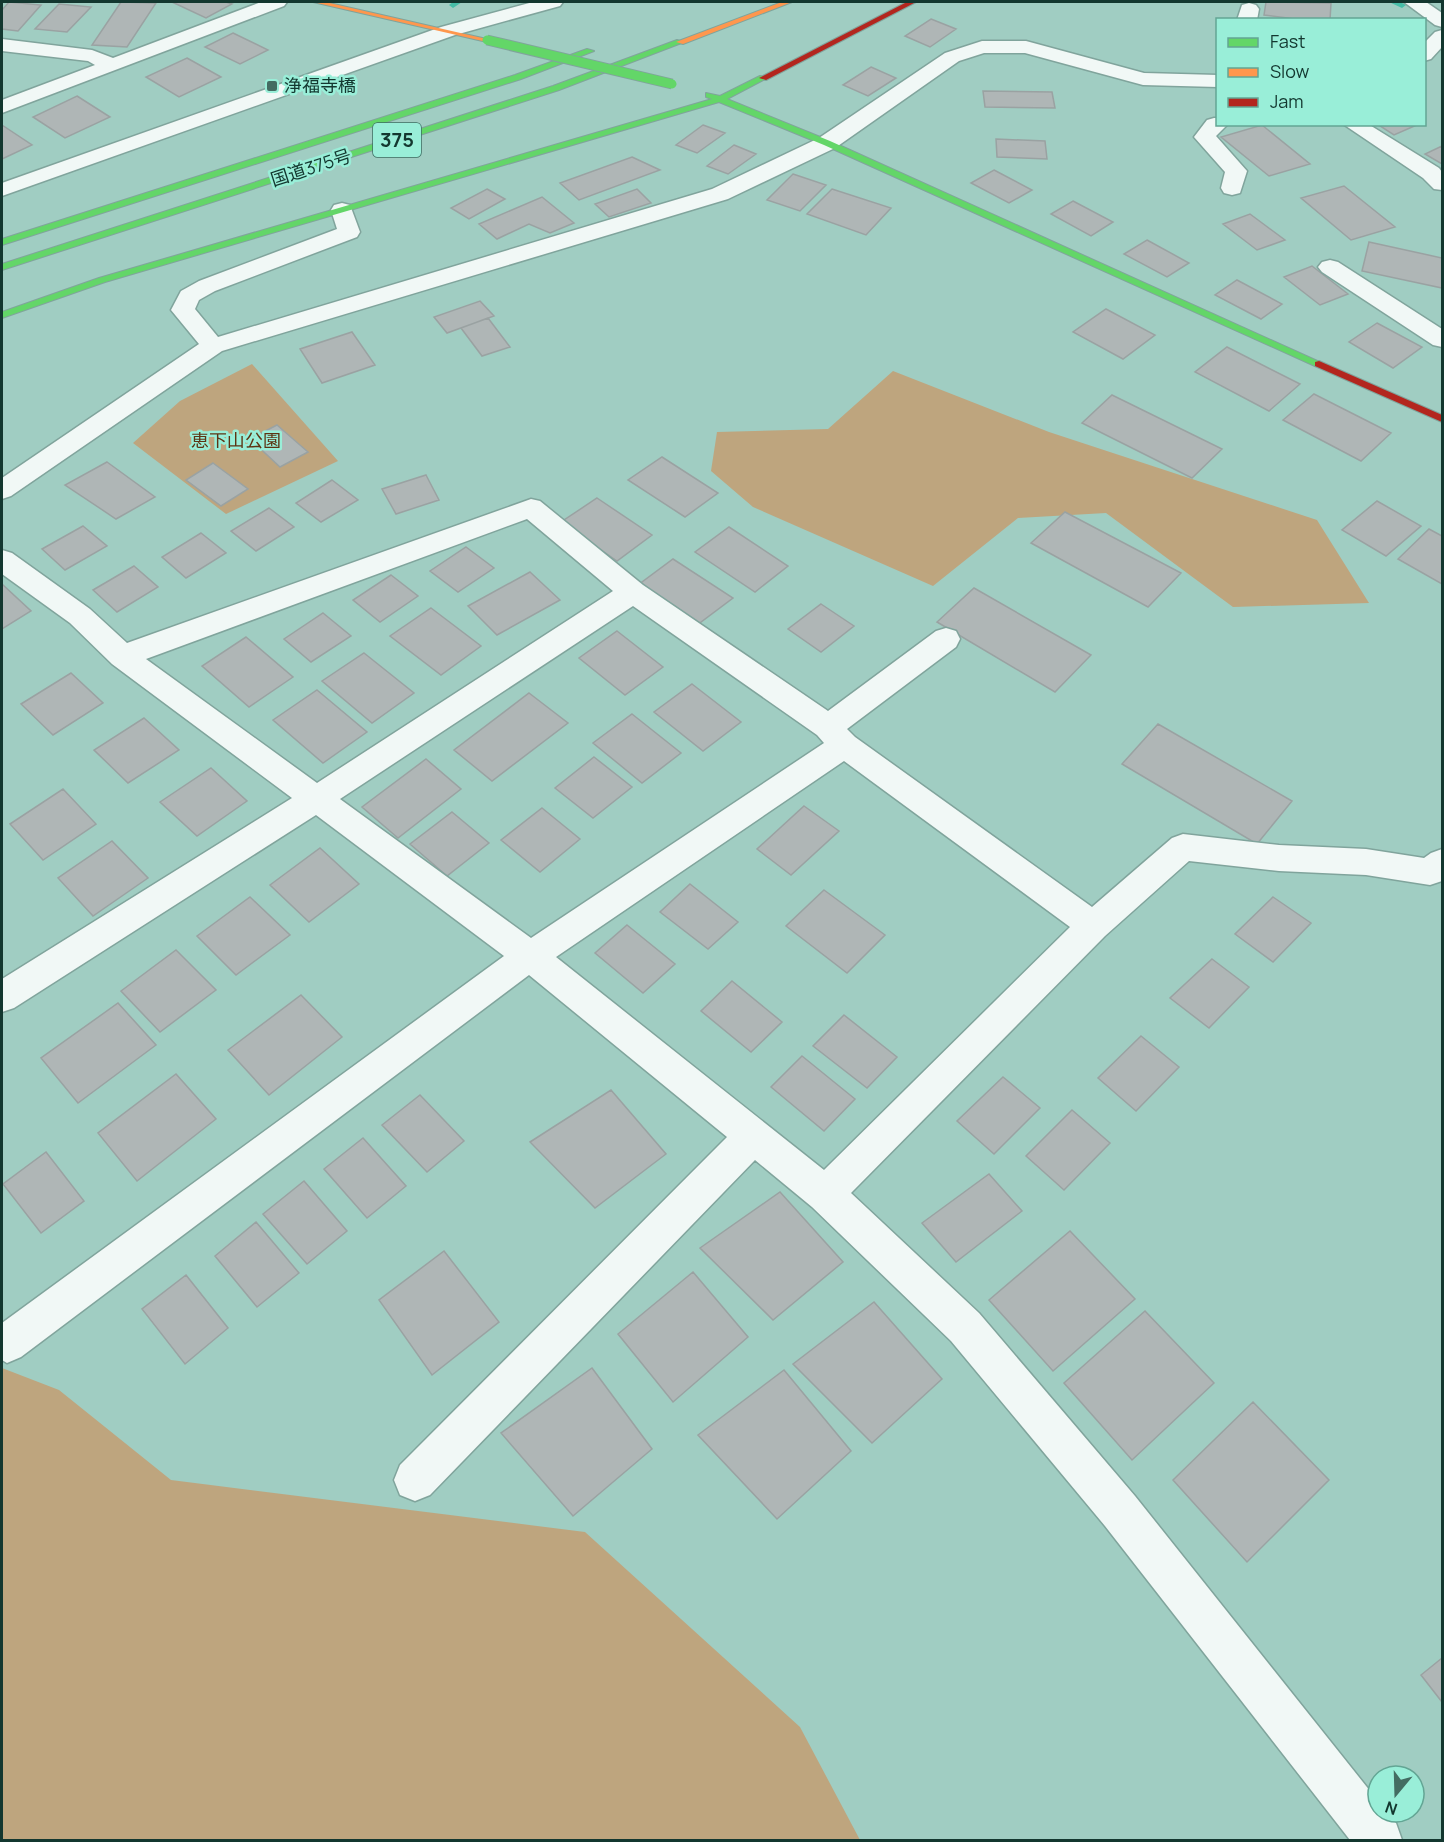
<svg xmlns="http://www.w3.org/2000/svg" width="1444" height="1842" font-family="Manrope,'Noto Sans JP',sans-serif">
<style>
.green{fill:#bea57e}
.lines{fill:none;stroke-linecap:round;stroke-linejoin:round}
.stream{fill:#46bea7;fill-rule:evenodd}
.building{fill:#afb6b6;stroke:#9aa2a2;stroke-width:1.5}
.street-casing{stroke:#80a49c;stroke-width:3}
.fast-casing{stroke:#80a49c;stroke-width:2}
.slow-casing{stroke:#80a49c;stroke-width:2}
.jam-casing{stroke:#80a49c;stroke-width:2}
.street{fill:#f1f8f6;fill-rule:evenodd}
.fast{fill:#63d668;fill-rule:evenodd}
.slow{fill:#ff974d;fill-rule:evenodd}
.jam{fill:#b3261e;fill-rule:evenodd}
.fast-bridge-casing{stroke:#80a49c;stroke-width:11;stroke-linecap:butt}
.fast-bridge{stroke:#63d668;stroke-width:9}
.poi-dot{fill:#446c62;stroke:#99eed8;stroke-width:2}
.labels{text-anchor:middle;stroke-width:5;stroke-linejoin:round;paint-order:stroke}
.far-poi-label{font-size:18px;fill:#13372f;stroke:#99eed8;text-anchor:start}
.far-street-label{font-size:18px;fill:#13372f;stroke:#99eed8}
.far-park-label{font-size:18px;fill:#5d3413;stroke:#99eed8}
.shield{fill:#99eed8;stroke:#3b6e62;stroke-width:1.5}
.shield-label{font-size:20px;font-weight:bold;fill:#13372f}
</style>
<rect width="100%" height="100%" fill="#a0cdc2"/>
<path class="green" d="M252,364l86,97 -112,53 -93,-71 47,-42z
M893,371l156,61 268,88 52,83 -136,4 -127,-94 -88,5 -85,68 -180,-79 -42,-36 6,-39 111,-3z
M2,1368l57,22 112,90 414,52 215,195 60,113h-858z"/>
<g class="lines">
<path class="stream" d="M453,2h9l-9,6 -4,-3z
M1389,2h11l6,3 -4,3z"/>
</g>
<path class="building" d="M9,2l32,3 -23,26 -16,-2v-19z
M121,2l35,1 -29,44 -35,-2z
M172,2h54l6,2 -26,14z
M1266,2l65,1 -1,17h-27l-39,-5z
M59,4l32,3 -24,25 -32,-3z
M931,19l25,10 -26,18 -25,-11z
M233,33l35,17 -28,14 -35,-17z
M187,58l34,19 -42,20 -33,-20z
M871,67l25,11 -28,18 -25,-11z
M983,91l69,1 3,16 -70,-1z
M77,96l33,21 -45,21 -32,-21z
M1377,124h42l-25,11z
M2,125l30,20 -30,14z
M703,125l22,8 -28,20 -21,-8z
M1262,125l48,39 -41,12 -48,-39z
M996,139l49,2 2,18 -50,-2z
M734,145l22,9 -28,20 -21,-8z
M1442,146v18l-17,-10z
M632,157l28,13 -81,30 -19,-17z
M994,170l38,20 -23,13 -38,-20z
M793,174l33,11 -26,26 -33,-11z
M1344,186l51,41 -44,13 -50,-42z
M487,189l18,10 -36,20 -18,-11z
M637,189l14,14 -42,14 -14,-13z
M832,189l59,19 -25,27 -59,-21z
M542,197l32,26 -24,10 -21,-9 -32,15 -18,-15z
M1073,201l40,21 -22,14 -40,-22z
M1250,214l35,26 -28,10 -34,-26z
M1147,240l42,23 -22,14 -43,-23z
M1369,242l73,16v30l-80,-17z
M1312,266l36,28 -28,11 -36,-28z
M1237,280l45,24 -21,15 -46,-24z
M480,301l14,15 -47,17 -13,-16z
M1106,309l49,26 -32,24 -50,-27z
M488,318l22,29 -28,9 -21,-28z
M1377,323l45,24 -29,21 -44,-26z
M352,332l23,33 -53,18 -22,-34z
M1227,347l73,37 -31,27 -74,-39z
M1314,394l77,39 -30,28 -78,-41z
M1112,395l110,54 -30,29 -110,-55z
M277,425l31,27 -28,15 -30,-28z
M662,457l56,36 -33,24 -57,-37z
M107,462l48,35 -39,22 -51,-34z
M213,463l35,26 -27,17 -35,-26z
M426,475l13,25 -43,14 -14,-25z
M332,480l26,20 -37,22 -25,-19z
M597,498l55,37 -35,26 -56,-39z
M1377,501l44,25 -35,30 -44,-26z
M269,508l25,19 -38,24 -25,-20z
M1065,512l116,61 -33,34 -117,-64z
M83,526l24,20 -42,24 -23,-21z
M729,527l59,39 -33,26 -60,-40z
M1429,529l13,7v48l-44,-25z
M201,533l25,20 -40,25 -24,-21z
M466,547l28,21 -36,24 -28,-21z
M673,559l60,39 -36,27 -59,-40z
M134,566l24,21 -41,25 -24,-22z
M530,572l30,28 -63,35 -29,-29z
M391,575l27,21 -38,26 -27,-22z
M2,584l29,27 -29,18z
M974,588l117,67 -36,37 -118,-70z
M821,604l33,22 -33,26 -33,-23z
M431,608l50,38 -40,29 -51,-39z
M323,613l28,23 -40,26 -27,-23z
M617,631l46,36 -38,28 -46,-37z
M246,637l47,40 -44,30 -47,-41z
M364,653l50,40 -42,30 -50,-42z
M71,673l32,30 -50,32 -32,-31z
M692,684l49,38 -38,29 -49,-39z
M317,690l50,42 -44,31 -50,-43z
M529,693l39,30 -76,58 -38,-31z
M632,714l49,39 -39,30 -49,-40z
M144,718l35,32 -51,33 -34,-33z
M1158,724l134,77 -35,43 -135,-80z
M594,757l38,30 -39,31 -38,-30z
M426,759l35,30 -63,49 -36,-31z
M211,768l36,33 -50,35 -37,-34z
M63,789l33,35 -53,36 -33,-36z
M804,806l35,25 -48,44 -34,-26z
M542,808l38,31 -40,33 -39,-32z
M452,812l37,31 -42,33 -37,-32z
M112,841l36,37 -55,38 -35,-38z
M320,848l39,36 -50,38 -39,-37z
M690,884l48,38 -30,27 -48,-37z
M824,890l61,45 -38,38 -61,-47z
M250,897l40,38 -54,40 -39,-39z
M1273,897l38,26 -38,39 -38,-28z
M627,925l48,39 -32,29 -48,-40z
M176,950l40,40 -56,42 -39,-41z
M1212,959l37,28 -40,41 -39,-30z
M732,981l50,41 -31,30 -50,-41z
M301,995l41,42 -73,58 -41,-45z
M118,1003l38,42 -78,58 -37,-45z
M844,1015l53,42 -30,31 -54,-42z
M1141,1036l38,31 -43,44 -38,-33z
M802,1056l53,43 -31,32 -53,-44z
M176,1074l40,45 -79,62 -39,-48z
M1003,1077l37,31 -46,46 -37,-33z
M611,1090l55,64 -71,54 -65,-66z
M420,1095l44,46 -37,31 -45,-47z
M1072,1110l38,33 -46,47 -38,-34z
M363,1138l43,48 -39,32 -43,-49z
M46,1152l38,49 -43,32 -38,-49z
M989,1174l33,37 -66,51 -34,-39z
M304,1181l43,50 -40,33 -44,-50z
M780,1192l63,70 -70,58 -73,-72z
M256,1222l43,51 -42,34 -42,-51z
M1070,1231l65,68 -82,72 -64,-71z
M444,1251l55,71 -67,53 -53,-75z
M693,1272l55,65 -75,65 -55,-68z
M186,1275l42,53 -43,36 -43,-55z
M874,1302l68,77 -70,64 -79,-79z
M1145,1311l69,72 -82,77 -68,-77z
M592,1368l60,81 -79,67 -72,-83z
M784,1370l67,81 -74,68 -79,-84z
M1253,1402l76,78 -82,82 -74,-82z
M1442,1658v44l-21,-27z"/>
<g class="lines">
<g class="street-casing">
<path id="street" d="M261,2h26l-3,4 -282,107v-13l93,-35 -7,-4 -86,-10v-12l90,11 21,8z
M533,2h30l-3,4 -105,29 -453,161v-13l439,-156z
M1404,2h22l16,11v14l-7,-2z
M1249,3l7,2 3,4 -2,11h-20l5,-15z
M1442,30v17l-11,12 -7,2v-18l11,-11z
M982,41h44l118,32 74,2v12l-75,-2 -118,-32h-41l-25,8 -124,87 -107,51 -506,152 -211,145 -9,3v-21l197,-134 -28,-34 10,-19 18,-10 138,-52 -6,-19 3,-5 8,-2 8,2 10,27 -3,5 -142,54 -16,9 -4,9 23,28 494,-148 107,-51 126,-85z
M1214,118h4v6h10l-12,12 31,35 -7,22 -8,2 -8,-2 -3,-5 4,-16 -31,-35 13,-17z
M1343,124h25l71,44 3,4v18l-8,-1 -11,-11z
M1330,260l8,2 104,67v18l-9,-2 -111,-73 -4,-5 4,-5z
M531,499l9,2 103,84 185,126 108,-80 10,-3 10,3 4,8 -4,8 -109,82 8,8 237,170 80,-69 11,-4 96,11 87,4 58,9 7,-5 11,-4v32l-12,4 -64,-10 -87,-4 -90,-10 -84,75 -254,257 128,120 156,183 243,305v11h8l10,11 6,17h-52l-245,-314 -154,-185 -139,-134 -57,-47 -325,335 -15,6 -15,-6 -6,-15 6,-15 327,-328 -198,-162 -508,382 -14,6 -5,-3v-37l502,-367 -188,-141 -302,193 -12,4v-33l290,-181 -180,-134 -42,-41 -68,-49v-24l10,3 78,56 37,34zM527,519l86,72 -296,192 -171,-124zM633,606l184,129 7,8 -293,195 -191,-139zM844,761l226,166 -246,243 -268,-213z"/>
</g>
<g class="fast-casing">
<path id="fast" d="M677,40l7,2 -125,48 -557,180v-6l551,-178z
M587,49l7,2 -73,28 -519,166v-6l513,-164z
M760,76l7,2 -40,21 103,42 494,223 -1,2h-8l-491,-221 -105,-43 -614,180 -103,36v-6l97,-34 613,-179 -6,-2v-4l14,3z"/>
</g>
<g class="slow-casing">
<path id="slow" d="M313,2h12l166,38 -4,2z
M782,2h10l-109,42 -7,-2z"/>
</g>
<g class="jam-casing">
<path id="jam" d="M907,2h9l-150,78 -7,-2z
M1319,361l123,54v7l-127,-56v-4z"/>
</g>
<use href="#street" class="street"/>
<use href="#fast" class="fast"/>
<use href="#slow" class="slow"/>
<use href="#jam" class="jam"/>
<g class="fast-bridge-casing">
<path id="fast-bridge" d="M487,40l185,44"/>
</g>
<use href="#fast-bridge" class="fast-bridge"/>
</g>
<rect class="poi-dot" x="266" y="80" width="12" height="12" rx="3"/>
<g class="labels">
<g class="far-poi-label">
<text x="284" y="92">浄福寺橋</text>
</g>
<g class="far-street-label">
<text transform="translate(311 168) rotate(-18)" y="6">国道375号</text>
</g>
<g class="far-park-label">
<text x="236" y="447">恵下山公園</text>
</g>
<rect class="shield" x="373" y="123" width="48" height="34" rx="4.5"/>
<g class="shield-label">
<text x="397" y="147">375</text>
</g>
</g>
<rect width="1444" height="1842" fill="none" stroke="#13372f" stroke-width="6"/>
<rect x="1216" y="18" width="210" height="108" fill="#99eed8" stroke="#63a594" stroke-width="1.5"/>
<rect x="1228" y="38" width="30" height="9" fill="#63d668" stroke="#63a594" stroke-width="1.5"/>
<text x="1270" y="48" font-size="18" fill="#13372f">Fast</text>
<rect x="1228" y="68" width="30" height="9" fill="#ff974d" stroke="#63a594" stroke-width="1.5"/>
<text x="1270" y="78" font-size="18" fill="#13372f">Slow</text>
<rect x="1228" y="98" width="30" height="9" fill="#b3261e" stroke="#63a594" stroke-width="1.5"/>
<text x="1270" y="108" font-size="18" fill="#13372f">Jam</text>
<g transform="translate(1396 1794) rotate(199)"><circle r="28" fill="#99eed8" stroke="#63a594" stroke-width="1.5"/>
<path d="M0-4.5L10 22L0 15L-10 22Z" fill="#446c62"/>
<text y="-9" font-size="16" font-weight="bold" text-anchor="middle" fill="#13372f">N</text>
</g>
</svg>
